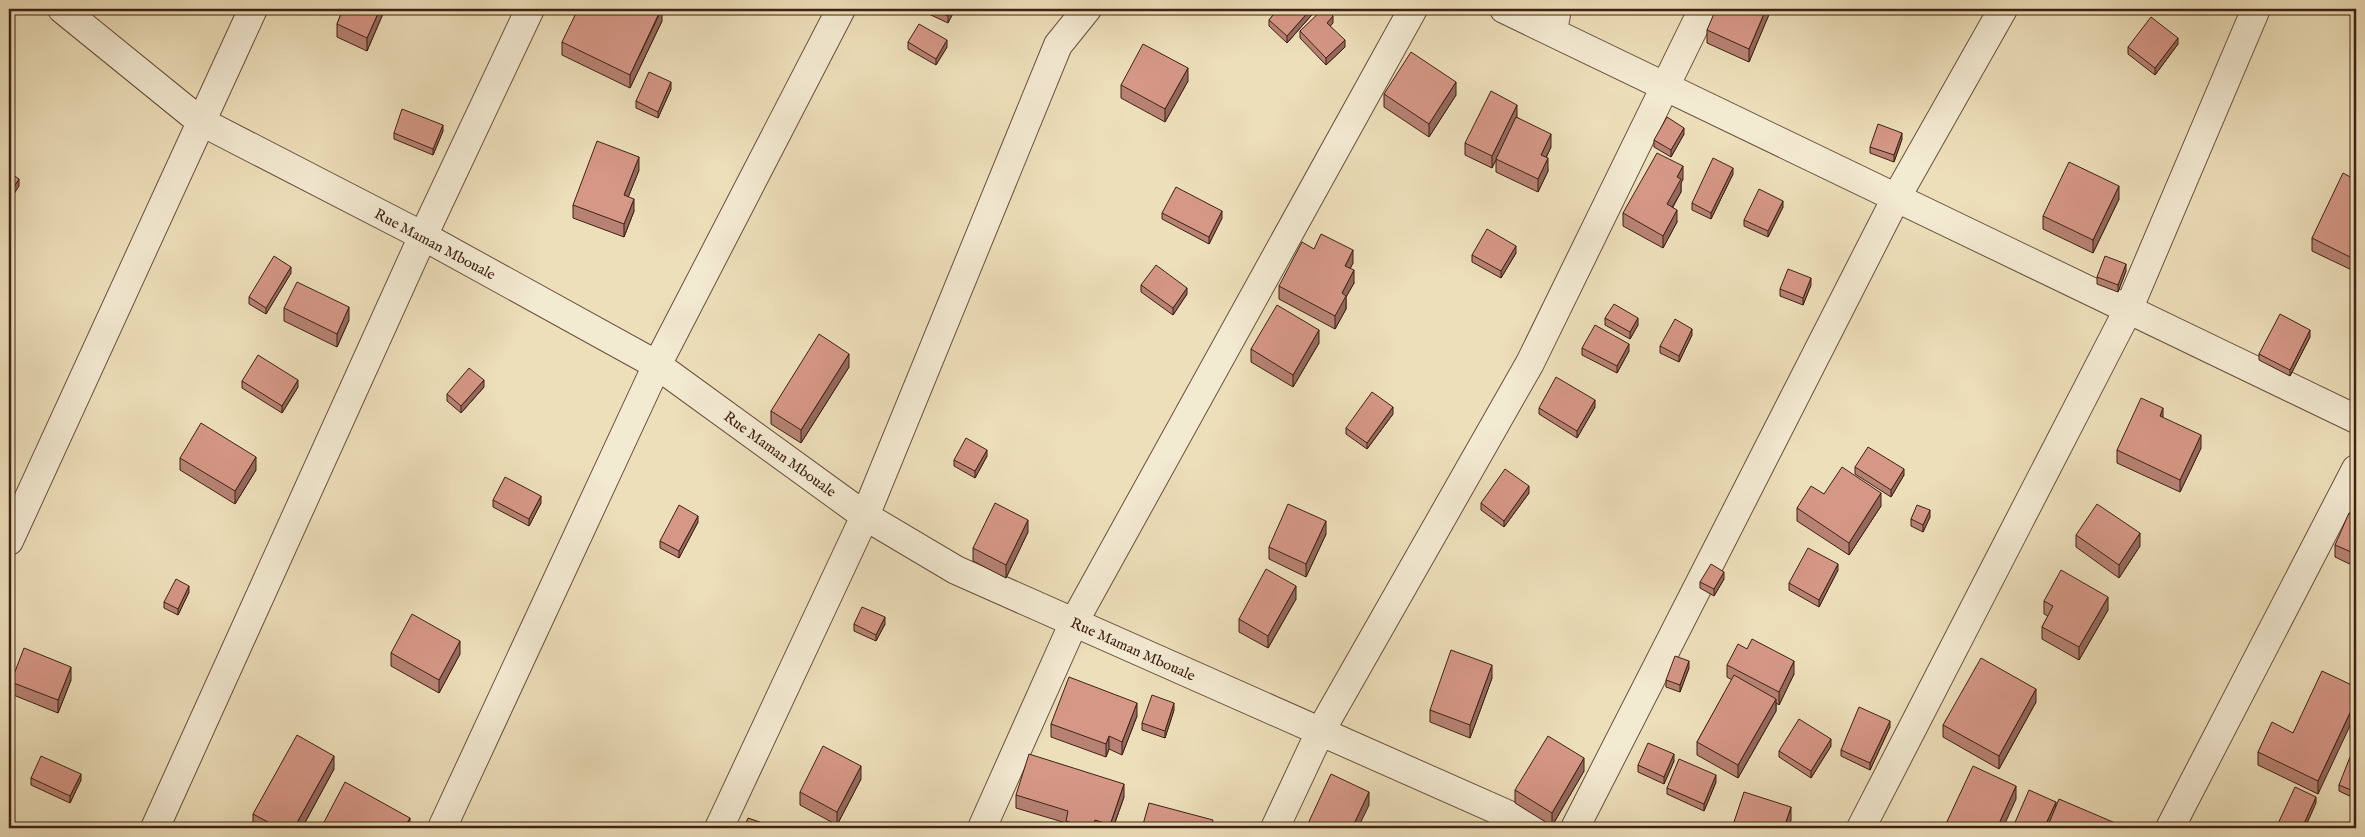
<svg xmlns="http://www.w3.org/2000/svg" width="2365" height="837" font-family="'IM FELL English',serif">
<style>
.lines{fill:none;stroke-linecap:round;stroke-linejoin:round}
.minor-casing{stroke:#6a503e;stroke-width:30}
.minor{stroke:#f3ead2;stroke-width:28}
.wall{fill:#b78273;stroke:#3f2115}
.shaded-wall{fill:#956a5e;stroke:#3f2115}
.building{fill:#d59786;stroke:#3f2115}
.labels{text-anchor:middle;stroke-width:4;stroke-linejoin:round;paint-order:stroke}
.street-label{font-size:15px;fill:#3f2115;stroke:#f3ead2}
</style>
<rect width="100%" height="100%" fill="#eddfba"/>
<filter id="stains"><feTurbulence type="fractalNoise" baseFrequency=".004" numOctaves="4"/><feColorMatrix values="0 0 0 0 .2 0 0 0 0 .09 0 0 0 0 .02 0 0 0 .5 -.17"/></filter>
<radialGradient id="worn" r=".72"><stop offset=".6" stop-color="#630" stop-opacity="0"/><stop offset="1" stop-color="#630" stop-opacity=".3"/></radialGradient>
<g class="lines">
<g class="minor-casing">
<path id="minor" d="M62,9l138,112 223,115 234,129 208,151 91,54 582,258
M1504,9l852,410
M1553,31l4,-22
M9,541l244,-532
M155,828l268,-592 107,-227
M442,828l215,-463 184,-356
M719,828l146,-312 193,-471 29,-36
M982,828l92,-206 339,-613
M1275,828l45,-96 210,-369 173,-354
M1575,828l321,-630 107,-189
M1861,828l267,-518 128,-301
M2170,828l186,-359"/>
</g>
<use href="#minor" class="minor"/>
</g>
<path class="wall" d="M343,9h42l-18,42 -30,-14v-13z
M918,9h37l-7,14z
M1278,9h39l-30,34 -18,-17v-6z
M1599,9h10l-2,4z
M1771,9l-22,53 -42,-19v-13z
M662,21l-32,67 -68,-33v-13z
M1333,23l-3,3 15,21 -19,18 -26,-27v-7z
M908,42l39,5 -11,18 -28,-16z
M2178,44l-23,31 -27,-21v-7z
M1188,81l-23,41 -44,-24v-13z
M671,89l-13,29 -22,-10v-7z
M1384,94l72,1 -27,42 -45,-30z
M1517,117l34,30 -5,11 2,13 -10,21 -42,-20v-13l-4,9 -27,-13v-12z
M443,131l-10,24 -39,-16v-6z
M1684,134l-13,23 -17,-10v-7z
M1902,139l-8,23 -24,-9v-6z
M639,170l-11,27 6,14 -10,26 -51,-19v-13z
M1733,174l-22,45 -19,-9v-7z
M1683,179l-2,4v9l-8,15 4,15 -14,26 -40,-22v-13z
M2356,180v92l-44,-21v-13z
M2119,199l-26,54 -50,-24v-13z
M1783,207l-15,30 -24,-11v-6z
M1162,213l60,5 -13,26 -47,-25z
M1314,249l39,14 -3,5 4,15 -8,14v12l-11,20 -56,-30v-13z
M1516,253l-15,25 -29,-16v-7z
M2126,271l-8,21 -21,-8v-7z
M291,273l-25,41 -17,-10v-7z
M1141,285l46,9 -14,21 -32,-23z
M1811,285l-8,20 -23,-9v-7z
M284,308l65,12 -12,27 -53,-26z
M1605,318l33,7 -8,14 -25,-14z
M1692,335l-13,27 -19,-9v-7z
M2310,337l-20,39 -31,-16v-6z
M1319,343l-26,44 -42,-25v-13z
M1582,348l47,3 -12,22 -35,-18z
M849,367l-48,76 -30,-19v-13z
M242,381l56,6 -16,26 -40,-25z
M484,387l-23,26 -14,-12v-7z
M1595,407l-18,31 -38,-24v-6z
M1393,414l-26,35 -21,-15v-6z
M2163,418l38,30 -21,44 -63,-29v-13z
M987,456l-12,22 -21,-12v-6z
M180,458l76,12 -21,34 -55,-34z
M1855,467l49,8 -13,22 -36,-23z
M1529,493l-25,34 -23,-17v-7z
M1824,494l57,12 -32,49 -52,-34v-13z
M493,500l48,3 -12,23 -36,-19z
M2356,516v51l-21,-10v-12z
M1930,517l-7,15 -12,-6v-7z
M698,522l-19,36 -19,-10v-7z
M1028,532l-22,46 -33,-17v-13z
M1326,534l-20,43 -37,-18v-12z
M2076,535l64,11 -21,32 -43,-31z
M1838,570l-19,37 -30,-17v-7z
M1724,579l-10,17 -14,-8v-6z
M189,592l-11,23 -14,-7v-6z
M1296,599l-28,49 -29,-16v-13z
M2044,601l64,9 -29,50 -37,-21v-12l6,-11 -4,-2z
M854,624h31l-9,17 -22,-10z
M391,653l69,1 -21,39 -48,-27z
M1727,665l67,9 -15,31 -3,-2v8l-38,67 -41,-23v-13l35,-62 -5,-3z
M1689,668l-9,24 -14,-5v-7z
M1492,678l-22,60 -40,-16v-12z
M71,680l-13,33 -47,-19v-12z
M2356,687l-38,107 -60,-29v-13l35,-19z
M2036,702l-37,67 -56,-32v-12z
M1174,710l-9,28 -23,-8v-7z
M1137,716l-15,39 -13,-6 -3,8 -55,-20v-13z
M1890,727l-20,43 -29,-14v-6z
M1831,746l-20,32 -32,-21v-6z
M2356,760v39l-17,-8v-6z
M1674,761l-10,23 -26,-12v-7z
M334,769l-32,59h-46l-3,-1v-13z
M1584,771l-32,55 -37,-23v-13z
M31,778l50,2 -11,23 -39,-18z
M861,779l-24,46 -37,-20v-13z
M1716,782l-12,29 -37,-17v-6z
M1016,795l108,2 -11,31h-47v-5l-50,-15z"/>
<path class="shaded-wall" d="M380,9h5l-18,42v-13z
M662,9v12l-32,67v-13z
M952,9h3l-7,14v-7z
M1311,9h6l-30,34v-7z
M1766,9h5v1l-22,52v-13z
M1333,16v7l-6,7v-7z
M2178,38v6l-23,31v-7z
M947,40v7l-11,18v-6z
M1345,40v7l-19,18v-7z
M1188,68v13l-23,41v-13z
M671,82v7l-13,29v-6z
M1456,82v13l-27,42v-13z
M1517,105v13l-25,50v-12z
M443,125v6l-10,24v-6z
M1684,128v6l-13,23v-7z
M1902,133v6l-8,23v-7z
M1551,134v13l-10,21v-13z
M639,157v13l-15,38v-13z
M1548,158v13l-10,21v-13z
M1683,166v13l-2,4v9l-14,24v-12l10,-27z
M1733,168v6l-22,45v-6z
M19,179v7l-10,16v-7z
M2119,186v13l-26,54v-13z
M634,199v12l-10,26v-13z
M1783,201v6l-15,30v-6z
M1677,210v12l-14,26v-12z
M1222,211v7l-13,26v-7z
M1516,246v7l-15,25v-7z
M1353,250v13l-8,16v-13z
M2126,264v7l-8,21v-7z
M291,267v6l-25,41v-6z
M1354,270v13l-8,14v12l-11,20v-13l7,-23z
M1811,278v7l-8,20v-7z
M1187,288v6l-14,21v-7z
M349,307v13l-12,27v-13z
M1638,318v7l-8,14v-7z
M1692,329v6l-13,27v-6z
M1319,330v13l-26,44v-12z
M2310,330v7l-20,39v-6z
M1629,344v7l-12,22v-7z
M849,354v13l-48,76v-13z
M298,380v7l-16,26v-7z
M484,380v7l-23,26v-7z
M1595,400v7l-18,31v-7z
M1393,407v7l-26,35v-6z
M2163,408v13l-3,-5z
M2201,435v13l-21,44v-12z
M987,450v6l-12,22v-7z
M256,457v13l-21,34v-13z
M1904,469v6l-13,22v-7z
M1529,486v7l-25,34v-6z
M1881,493v13l-32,49v-12z
M541,496v7l-12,23v-7z
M1930,510v7l-7,15v-7z
M698,516v6l-19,36v-7z
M1028,520v12l-22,46v-13z
M1326,521v13l-20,43v-13z
M2140,533v13l-21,32v-13z
M1838,564v6l-19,37v-7z
M1724,572v7l-10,17v-7z
M189,586v6l-11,23v-6z
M1296,586v13l-28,49v-12z
M2108,597v13l-29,50v-13z
M885,617v7l-9,17v-6z
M460,641v13l-21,39v-13z
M1689,661v7l-9,24v-7z
M1794,661v13l-15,31v-13z
M1492,665v13l-22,60v-13z
M71,667v13l-13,33v-13z
M2036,689v13l-37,67v-13z
M1776,699v12l-38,67v-13z
M2356,700v13l-38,81v-13z
M1137,703v13l-15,39v-13z
M1174,703v7l-9,28v-7z
M1890,721v6l-20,43v-7z
M1109,736v13l-3,8v-13z
M1831,739v7l-20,32v-7z
M1674,754v7l-10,23v-7z
M334,756v13l-32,59h-8z
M1584,758v13l-32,55v-13z
M861,766v13l-24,46v-13z
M81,774v6l-11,23v-7z
M1716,775v7l-12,29v-7z
M1124,784v13l-11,31h-3v-3z
M2016,786v13l-13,29h-6z
M1369,792v13l-11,23h-6z
M2316,797v6l-11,25h-3z
M2056,802v7l-9,19h-3z
M1791,807v13l-2,8h-5z
M410,818v10h-6z"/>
<path class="building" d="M343,9h37l-13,29 -30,-14z
M578,9h83l-31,66 -68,-33z
M932,9h20l-4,7z
M1278,9h33l-24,27 -18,-16z
M1323,9h3l7,7 -6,7 18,17 -19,18 -26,-27z
M1716,9h50l-17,40 -42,-19z
M2151,17l27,21 -23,30 -27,-21z
M919,24l28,16 -11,19 -28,-17z
M1143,44l45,24 -23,41 -44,-24z
M1411,52l45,30 -27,42 -45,-30z
M649,72l22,10 -13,30 -22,-11z
M1491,91l26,14 -25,51 -27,-13z
M402,109l41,16 -10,24 -39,-16z
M1516,117l35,17 -10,21 7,3 -10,21 -42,-20z
M1667,117l17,11 -13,22 -17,-10z
M1878,124l24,9 -8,22 -24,-8z
M597,141l42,16 -15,38 10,4 -10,25 -51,-19z
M1657,153l26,13 -6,11 4,2 -14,25 10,6 -14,26 -40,-23z
M1713,158l20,10 -22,45 -19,-10z
M2069,162l50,24 -26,54 -50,-24z
M9,172l10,7 -10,16z
M2343,173l13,7v80l-44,-22z
M1176,187l46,24 -13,26 -47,-24z
M1759,189l24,12 -15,30 -24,-11z
M1487,229l29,17 -15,25 -29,-16z
M1321,234l32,16 -8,16 9,4 -12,23 4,3 -11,20 -56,-30 23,-44 12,7z
M274,256l17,11 -25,41 -17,-11z
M2105,256l21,8 -8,21 -21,-8z
M1156,265l31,23 -14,20 -32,-23z
M1788,269l23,9 -8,20 -23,-9z
M297,282l52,25 -12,27 -53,-26z
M1614,304l24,14 -8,14 -25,-14z
M1277,305l42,25 -26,45 -42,-26z
M2280,314l30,16 -20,40 -31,-16z
M1675,319l17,10 -13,27 -19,-10z
M1595,325l34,19 -12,22 -35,-18z
M819,334l30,20 -48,76 -30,-19z
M258,355l40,25 -16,26 -40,-25z
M469,368l15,12 -23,26 -14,-12z
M1556,377l39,23 -18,31 -38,-23z
M1372,392l21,15 -26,36 -21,-15z
M2141,398l22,10 -3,8 41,19 -21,45 -63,-30z
M201,423l55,34 -21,34 -55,-33z
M966,438l21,12 -12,21 -21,-11z
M1868,447l36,22 -13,21 -36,-23z
M1842,467l39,26 -32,50 -52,-35 14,-22 13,8z
M1505,469l24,17 -25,35 -23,-18z
M505,477l36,19 -12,23 -36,-19z
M995,503l33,17 -22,45 -33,-17z
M1288,504l38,17 -20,43 -37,-17z
M2097,504l43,29 -21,32 -43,-30z
M679,505l19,11 -19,35 -19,-10z
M1917,505l13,5 -7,15 -12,-6z
M2349,513l7,3v38l-21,-9z
M1808,548l30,16 -19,36 -30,-17z
M1711,564l13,8 -10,17 -14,-7z
M1266,569l30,17 -28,50 -29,-17z
M2061,570l47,27 -29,50 -37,-20 11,-21 -9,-5z
M176,579l13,7 -11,23 -14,-7z
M862,607l23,10 -9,18 -22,-11z
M412,614l48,27 -21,39 -48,-27z
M1752,639l42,22 -15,31 -52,-27 11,-21 9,5z
M24,648l47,19 -13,33 -47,-18z
M1451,650l41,15 -22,60 -40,-15z
M1675,656l14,5 -9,24 -14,-5z
M1981,658l55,31 -37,67 -56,-31z
M2322,671l34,16v13l-38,81 -60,-29 14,-30 21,11z
M1734,675l42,24 -38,66 -41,-23z
M1069,677l68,26 -15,39 -13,-6 -3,8 -55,-20z
M1152,695l22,8 -9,28 -23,-8z
M1859,707l31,14 -20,42 -29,-13z
M1799,719l32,20 -20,32 -32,-20z
M297,735l37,21 -40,72h-15l-26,-14z
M1548,736l36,22 -32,55 -37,-23z
M1648,743l26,11 -10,23 -26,-12z
M823,746l38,20 -24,46 -37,-20z
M1029,754l95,30 -14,41 -15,-5 -3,8h-3l-23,-7 2,-10 -52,-16z
M41,756l40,18 -11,22 -39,-18z
M2350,757l6,3v32l-17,-7z
M1679,759l37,16 -12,29 -37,-16z
M1973,766l43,20 -19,42h-53z
M1331,774l38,18 -17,36h-46z
M345,782l65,36 -6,10h-79l-3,-2z
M2295,787l21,10 -14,31h-26z
M2029,790l27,12 -12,26h-29l-2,-1z
M1744,792l47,15 -7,21h-52z
M2059,799l68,29h-80z
M1149,803l64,17 -2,8h-69z
M748,818l29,10h-33z"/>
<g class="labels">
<g class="street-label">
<text transform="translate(435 244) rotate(28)" y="5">Rue Maman Mbouale</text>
<text transform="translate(780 454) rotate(36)" y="5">Rue Maman Mbouale</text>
<text transform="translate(1133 649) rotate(24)" y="5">Rue Maman Mbouale</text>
</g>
</g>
<rect width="2365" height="837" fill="none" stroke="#eddfba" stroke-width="30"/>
<rect x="10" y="10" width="2345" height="817" fill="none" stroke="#3f2115" stroke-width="2.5"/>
<rect x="15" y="15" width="2335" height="807" fill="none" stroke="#3f2115"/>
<rect width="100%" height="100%" filter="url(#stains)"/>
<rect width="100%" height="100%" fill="url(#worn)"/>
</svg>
